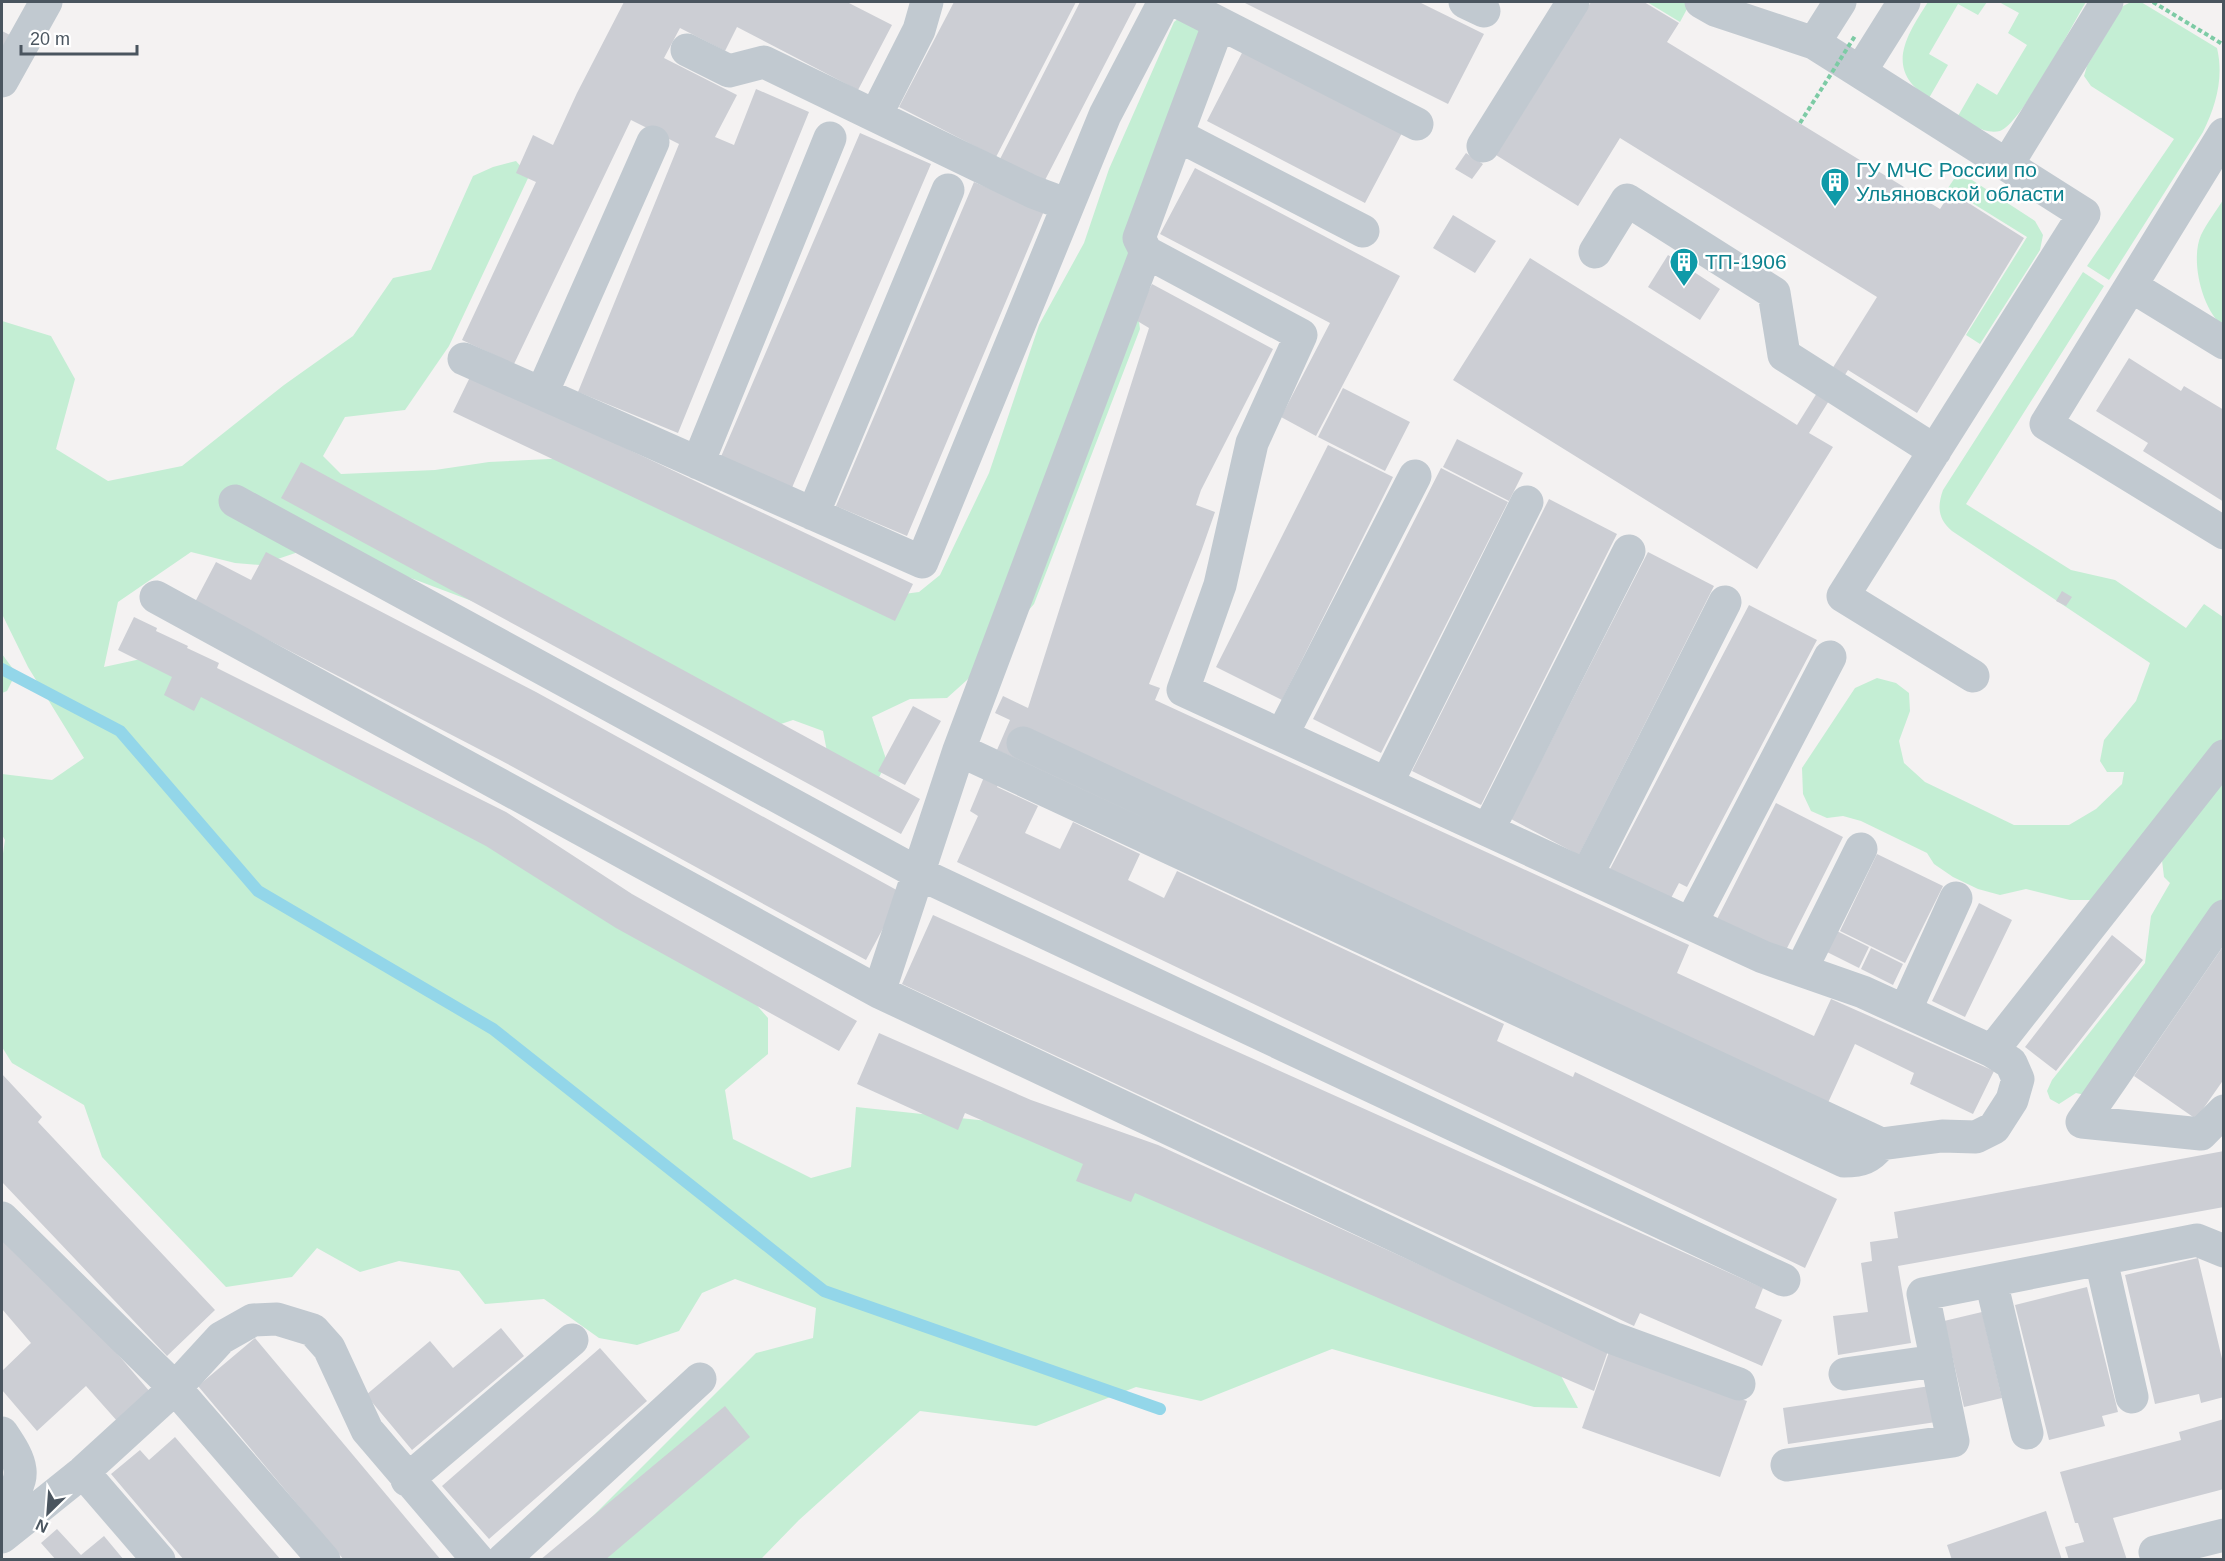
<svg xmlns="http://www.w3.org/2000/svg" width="2225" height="1561" font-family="Arial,sans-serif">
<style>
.green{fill:#c4eed4}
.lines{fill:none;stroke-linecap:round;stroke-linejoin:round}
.stream{stroke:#93d6e9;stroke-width:12}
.building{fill:#ccced4}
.path{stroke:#7dcba5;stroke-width:4;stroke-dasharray:4.5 3;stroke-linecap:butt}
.minor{stroke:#c1c9d0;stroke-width:33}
.path-bridge{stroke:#7dcba5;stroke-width:4;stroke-dasharray:4.5 3;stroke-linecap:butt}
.labels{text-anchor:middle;stroke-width:5;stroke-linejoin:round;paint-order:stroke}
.culture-label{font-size:21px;fill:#0d838f;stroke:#fff;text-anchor:start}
</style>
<rect width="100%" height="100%" fill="#f4f2f2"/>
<path class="green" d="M1647,2h40v7l-7,13z
M1928,2h59l-9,13 -20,-11 -29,50 19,11 -19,33c-46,-28 -22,-63 -1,-96z
M1999,2h87c-14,23 -65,122 -86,129 -15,4 -30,-8 -42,-15l19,-33 20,12 30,-50 -19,-12 11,-20z
M2131,2h10l76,46c7,30 -1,57 -14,84l-94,148 -22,-14 87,-127 -83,-53 -7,-10 3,-10 36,-60z
M1198,3l11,22 -79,230 10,74 -106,275 -57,67 -30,27 -37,1 -38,18 15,45 -11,21 -46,-16 -7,-36 -30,-11 -51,17 -187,-105 -203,-76 -39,-9 -53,18 -25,-2 -44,-11 -73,50 -14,65 46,-10 570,306 48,55v36l-43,36 8,49 78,39 40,-11 5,-60 132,14 571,251 19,36 -44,-1 -202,-58 -131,52 -65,-14 -100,39 -116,-15 -121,109 -38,39h-211l206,-206 57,-15 3,-30 -81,-29 -33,14 -23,38 -42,14 -38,-7 -55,-39 -59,5 -26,-33 -60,-10 -39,11 -43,-24 -25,29 -66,10 -124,-130 -18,-52 -72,-42 -10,-16v-187l3,-20 -3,-5v-61l50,6 32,-22 -56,-91 -26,-53v-293l49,15 24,43 -19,70 52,32 74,-15 102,-81 69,-49 40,-58 38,-8 42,-94 20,-9 23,-6 13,15 -80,170 -44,64 -60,7 -22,39 18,18 94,-4 54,-8 81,-4 319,138 30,-4 21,-17 49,-102 50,-148 45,-82 25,-74 65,-147z
M1958,178l14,2 63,41 8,14 -3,15 -60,94 -14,-9 61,-98 -79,-49 6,-9z
M2223,200v126c-21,-16 -33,-66 -22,-91 6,-12 15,-24 22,-35z
M2083,272l21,14 -138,218 105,66 44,10 71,48 18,-24 19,13v122l-95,131 -34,30h-24l-44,-11 -26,6 -22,-6 -25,-12 -19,-13 -7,-11 -66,-32 -18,-5 -16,2 -16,-7 -8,-17 -1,-26 53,-80 22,-10 19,5 13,10 1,18 -11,30 5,22 21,19 89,43h55l27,-16 26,-25 2,-12h-17l-7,-11 4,-21 32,-39 14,-38 -198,-132c-14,-12 -15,-24 -9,-41z
M2,654l14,19 -9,18 -5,2z
M2223,780v121l-138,194 -9,-2 -17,11 -9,-5 -3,-8 5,-11 93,-117 6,-47 19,-33 -6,-6 -3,-25z"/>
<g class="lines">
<path class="stream" d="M2,669l118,62 138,160 235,138 331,262 336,118"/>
</g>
<path class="building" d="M624,2h223l45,23 -34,65 -121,-63 -12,24 -45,-23 -16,30 73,37 -22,42 19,8 22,-56 53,23 -131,321 -100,-41 101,-248 -48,-24 -117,244 -52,-24 74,-158 -20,-9 17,-38 20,10 24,-52z
M954,2h122l-80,155 -97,-50z
M1080,2h57l-93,180 -44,-23z
M1243,2h176l65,32 -36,70z
M1591,2h53l35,21 -12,19 273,167 11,-17 73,46 -107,175 -69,-43 -39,63 24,14 -76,122 -304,-189 77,-122 267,167 80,-128 -257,-159 -42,68 -82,-51z
M2,31l12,6 -12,18z
M1243,51l159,82 -37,70 -158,-82z
M860,133l71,31 -140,326 -71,-31z
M1466,153l17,11 -11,15 -17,-10z
M1195,168l205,108 -84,160 -35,-19 49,-94 -170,-89z
M974,182l70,29 -137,325 -71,-30z
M1453,215l43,26 -21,32 -42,-25z
M1668,255l52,34 -20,31 -52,-33z
M1152,284l121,65 -72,141 -5,15 19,7 -14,40 -52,132 11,4 -5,12 534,245 -12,28 137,63 17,-37 163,72 -21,43 -63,-30 4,-11 -59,-29 -40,87 -818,-381 13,-30 -15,-7 8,-17 25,12 121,-380 -15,-9z
M2129,358l52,33 3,-5 40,24v92l-81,-51 5,-8 -52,-32z
M471,375l442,209 -18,37 -442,-209z
M1343,388l67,34 -25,49 -67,-34z
M1457,439l66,34 -14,28 -66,-34z
M1328,445l65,32 -111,223 -66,-33z
M301,462l619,337 -19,35 -620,-336z
M1441,468l67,34 -127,251 -68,-34z
M1549,499l68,35 -136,271 -69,-34z
M266,552l270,140 366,201 -36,67 -364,-199 -307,-159 21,-40 35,18z
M1648,552l66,34 -135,269 -68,-36z
M2062,591l10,6 -6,9 -10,-5z
M1749,605l68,35 -130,247 -8,-4 -9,17 -60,-31z
M134,617l23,11 -1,3 32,15 -1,2 32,15 -2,5 289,144 126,82 225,127 -18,30 -223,-123 -130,-82 -285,-149 -7,14 -30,-16 8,-18 -54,-27z
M913,706l28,15 -36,64 -27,-14z
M984,777l15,6 -2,4 41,19 -13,27 35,16 13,-27 67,32 -12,26 36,18 13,-27 327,153 -7,17 76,36 2,-5 262,127 -32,69 -848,-406 21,-46 -8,-5z
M1776,803l67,34 -60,119 -67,-35z
M1877,854l66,32 -38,77 -65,-32z
M1979,903l33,17 -47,97 -33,-16z
M933,915l830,373 -8,20 27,12 -20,46 -122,-53 -6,13 -732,-342z
M1837,931l32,16 -10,21 -32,-16z
M2112,935l31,25 -87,111 -31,-24z
M2224,945v134l-28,40 -62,-43z
M1871,948l32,16 -10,21 -32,-16z
M879,1033l152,67 127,45 450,206 -14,40 -459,-198 -4,9 -55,-21 7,-17 -118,-51 -7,17 -101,-46z
M2,1074l40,43 -4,5 177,188 -48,46 -165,-174z
M2224,1151v56l-326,59 13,77 -73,12 -5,-39 35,-4 -7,-49 11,-2 -2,-19 28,-4 -4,-26z
M2,1232l112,118 37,43 -33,29 -32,-36 -49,45 -35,-41v-19l29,-28 -29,-34z
M2198,1258l26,109v30l-23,6 -2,-9 -44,10 -30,-129z
M2087,1287l31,125 -16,4 3,10 -56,14 -34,-135z
M1982,1312l20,86 -38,9 -20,-86z
M501,1328l23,28 -112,94 -46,-55 64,-54 23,27z
M255,1338l186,222h-97l-146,-174z
M600,1348l47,53 -158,138 -47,-53z
M1609,1352l138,49 -27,76 -138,-49z
M1930,1386l6,36 -148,22 -5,-36z
M725,1406l25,31 -145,123h-65z
M2224,1419v70l-111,29 14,42h-58l-4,-13 19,-5 -6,-19h-3l-15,-51 121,-32 -2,-8z
M175,1437l106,123h-97l-73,-86 29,-24 9,10z
M2046,1511l16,49h-110l-5,-15z
M57,1529l24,26 23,-19 20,24h-68l-15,-17z"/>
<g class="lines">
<path class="path" d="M2153,2l71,43"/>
<path class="minor" d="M1178,2l239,122
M1465,2l19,9
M1701,2l14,8 99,33 26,-41
M1904,2l-44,70 224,142 -241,382 130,80
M1219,23l-42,112 186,96
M1814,43l46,29
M687,50l42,21 35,-9 269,130 35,13
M2,81l44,-79
M876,115l43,-85 8,-28
M2224,134l-178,290 178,109
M1483,146l90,-144
M2007,165l100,-163
M1146,252l-7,-14 38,-103
M1595,252l32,-52 147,93 10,62 151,96
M2131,286l93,57
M464,359l458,203 183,-447 59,-113
M542,393l111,-251
M698,463l132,-325
M235,501l683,372 866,407
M813,514l135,-324
M156,597l723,395 734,346 126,46
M1282,735l133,-259
M959,750l885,411c17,0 26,-3 37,-17l-858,-401
M1387,783l140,-281
M1488,830l141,-279
M1587,875l138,-273
M2224,916l-142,206 119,12 23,-23
M1691,923l139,-266
M1801,970l60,-121
M879,992l80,-242 187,-498 155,83 -49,108 -32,142 -37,105 580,267 100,35 129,59 232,-295
M1905,1011l51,-113
M1881,1144l61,-8 34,1 18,-9 18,-28 6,-21 -7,-16 -19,-12
M2,1218l173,170 149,172
M2101,1260l31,137
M1991,1281l36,152
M1845,1374l91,-13
M2,1433c19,28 29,46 0,72
M1787,1465l166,-24 -30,-147 274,-54 27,11
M83,1472l76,88
M407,1480l165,-140
M2,1537l81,-65 92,-84 46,-50 32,-18 24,-1 36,11 16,18 38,82 111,130
M2155,1552l69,-17
M503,1560l197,-181"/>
<path class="path-bridge" d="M1800,123l55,-87"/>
</g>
<defs>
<g id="building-pin" transform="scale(1.5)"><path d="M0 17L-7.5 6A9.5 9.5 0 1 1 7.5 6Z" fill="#0f9aa8" stroke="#fff"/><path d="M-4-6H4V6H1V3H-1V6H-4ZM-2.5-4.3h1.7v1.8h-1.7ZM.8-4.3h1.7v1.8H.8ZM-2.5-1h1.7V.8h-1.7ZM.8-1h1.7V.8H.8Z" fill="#fff"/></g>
</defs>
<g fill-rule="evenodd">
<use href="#building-pin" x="1835" y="182"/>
<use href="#building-pin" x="1684" y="262"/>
</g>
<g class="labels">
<g class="culture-label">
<text x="1856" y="177">ГУ МЧС России по<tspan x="1856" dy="24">Ульяновской области</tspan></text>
<text x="1705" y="269">ТП-1906</text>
</g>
</g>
<rect width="2225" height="1561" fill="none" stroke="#4a555f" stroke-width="6"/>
<g transform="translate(48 1513) rotate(205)" stroke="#ffffff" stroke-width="4.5" paint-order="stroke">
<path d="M0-4.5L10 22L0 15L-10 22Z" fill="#4a555f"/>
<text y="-9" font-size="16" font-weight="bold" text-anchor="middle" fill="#4a555f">N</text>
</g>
<path d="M21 45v9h116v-9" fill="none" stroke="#4a555f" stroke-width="3"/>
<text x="30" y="45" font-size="18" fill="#4a555f" stroke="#ffffff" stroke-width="4.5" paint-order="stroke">20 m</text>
</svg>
